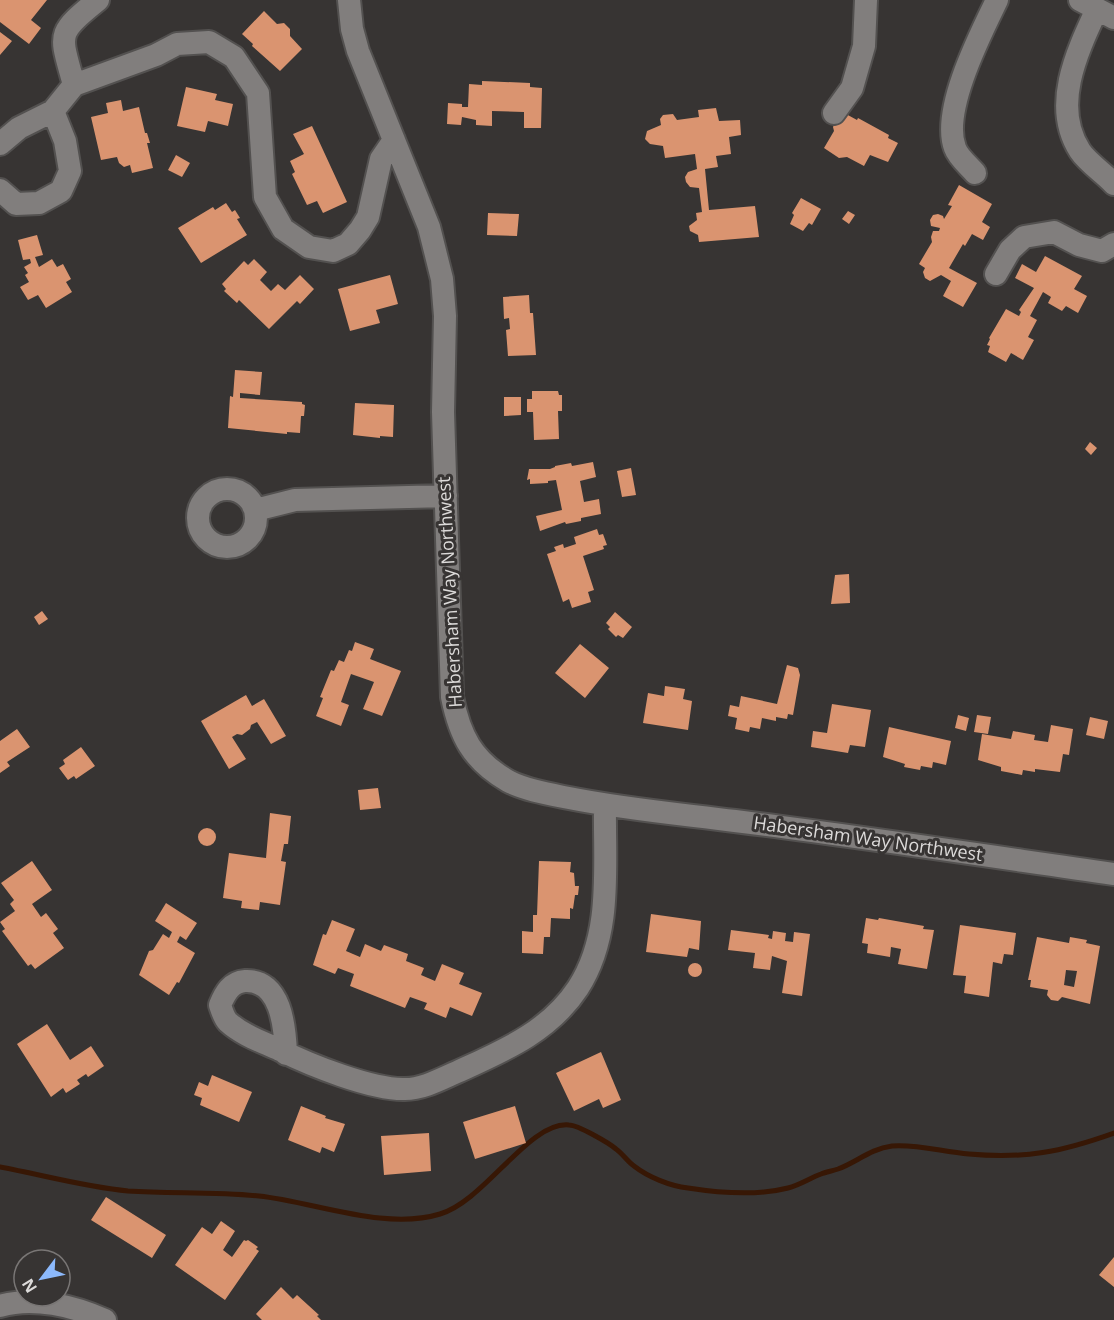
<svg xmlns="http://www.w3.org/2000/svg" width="1114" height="1320" font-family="'Open Sans',sans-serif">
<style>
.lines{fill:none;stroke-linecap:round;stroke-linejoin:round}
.stream{stroke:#371705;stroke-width:5}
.building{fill:#da9470;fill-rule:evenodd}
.minor-casing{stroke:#535150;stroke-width:26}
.minor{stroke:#817e7d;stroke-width:22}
.labels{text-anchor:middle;stroke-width:6;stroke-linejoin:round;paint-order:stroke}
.street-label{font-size:18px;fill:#dcdad9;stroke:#373433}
</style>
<rect width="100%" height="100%" fill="#373433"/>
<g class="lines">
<path class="stream" d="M0,1167c43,8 85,20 128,24 44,3 87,0 131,5 56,6 126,35 181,18 45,-13 89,-93 129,-89 9,0 40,18 47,24 7,5 11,12 18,17 14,11 36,20 54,22 32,5 69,8 100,0 12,-3 22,-10 33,-14 5,-2 11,-3 17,-5 19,-7 32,-20 54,-23 26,-2 51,6 77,8 56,5 92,-2 145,-21"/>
</g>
<path class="building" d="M0,0h47l-16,20 10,8 -12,16 -29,-22z
M264,11l13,13 7,-1 6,6v7l12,13 -22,22 -28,-25 1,-2 -11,-10z
M0,32l12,9 -12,14z
M482,81l48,2v4l12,1 -1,40h-17v-16l-32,-1v15l-16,-1v-5l-14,-3 -1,8 -14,-1 1,-21 14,1v3h6l1,-23 13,1z
M186,87l31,7 -2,6 18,4 -5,22 -20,-5 -3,11 -28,-6z
M121,100l2,11 16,-4 6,26h2l3,10h-3l6,25 -21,5 -2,-8 -6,2 -5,-4 -2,-6 -16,3 -10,-43 17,-4 -2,-10z
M716,108l3,13 21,-1 1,15 -12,2 2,17 -15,2 2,11 -13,2 4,41 46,-4 4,31 -60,5 -1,-7 -8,-4 -1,-5 8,-6 -1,-7 6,-1 -3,-24 -9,-1 -4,-5 -1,-5 3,-5 9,-3 -2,-15 -30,4 -2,-12 -13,-2 -5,-5 2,-8 14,-6 -1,-6 3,-4 10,-1 4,6 22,-3 -1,-7z
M846,114l11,6 1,-2 31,17 -1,3 10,5 -10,19 -18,-7 -6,11 -17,-9 -8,1 -15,-10 10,-17 -1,-4 2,-4 7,-1z
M312,126l35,76 -24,11 -6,-12 -10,4 -15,-31 3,-2 -5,-11 14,-7 -11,-20z
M176,155l14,8 -8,14 -14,-7z
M959,185l33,19 -10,18 8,5 -7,13 -11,-6 -7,12 -2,-2 -14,24 28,15 -14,24 -20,-11 8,-15 -10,-6 -11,6 -5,-3 -2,-6 2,-4 -6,-4 13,-22 -1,-5 2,-6h6l1,-3 -9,-2 -1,-6 3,-5 5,-1 5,2 1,3 8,-13 -4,-1z
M801,198l20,11 -9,16 -3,-2 -6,8 -13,-7 4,-9 -2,-2z
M226,203l6,9 3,-2 5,8 -3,1 10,16 -46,28 -23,-35 35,-21 2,3z
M848,211l7,4 -6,9 -7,-5z
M488,213l31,1 -2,22 -30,-1z
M37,235l6,20 -8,2 4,10 13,-8 5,8 6,-3 8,15 -5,3 6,10 -26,16 -8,-13 -10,5 -8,-13 9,-5 -4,-7 3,-2 -4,-6 7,-4 -1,-4 -7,1 -5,-20z
M1045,256l37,20 -8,13 13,7 -9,17 -12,-7 -4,5 -14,-8 3,-6 -8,-5 -13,24 7,4 -9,17 6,3 -11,20 -12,-7 -5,9 -18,-10 2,-6 -3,-1 3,-6 -1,-1 17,-29 13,7 2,-4 -2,-2 15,-22 -19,-10 7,-14 14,8z
M254,259l13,13 -7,8 11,11 7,-7 7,6 15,-15 14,14 -14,15 -3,-3 -28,28 -30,-29 -2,3 -13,-12 2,-2 -4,-5 22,-23 4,4z
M390,275l8,29 -22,6 4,13 -30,8 -12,-42z
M529,295l1,18h3l3,42 -28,1 -2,-26 4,-1 -1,-11 -5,1 -1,-22z
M235,370l27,2 -2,23 -20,-2v5l62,4v2l3,1 -1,11h-3l-1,17 -13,-1v2l-59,-6 2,-32 3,1z
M532,391h26l1,4h3v16h-4l1,28 -25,1 -1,-28h-6v-13h5z
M504,397h17v18l-17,1z
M355,403l39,2 -1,32 -13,-1v2l-27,-3z
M1090,442l7,6 -6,7 -6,-6z
M593,462l3,15 -16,4 4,21 15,-3 2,15 -20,4v3l-15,3 -1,-2 -25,9 -4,-15 26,-6 -6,-30 -8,1v2l-18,1v-5l-3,1 2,-11h21l5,-2v-1l16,-3 1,3z
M631,468l5,27 -14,2 -5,-26z
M597,529l2,6 4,-1 4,11 -4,1 1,3 -21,7 11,34 -6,2 3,10 -19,6 -3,-9 -6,3 -16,-48 9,-3 -2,-4 9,-3 1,4 12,-4 -2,-7z
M849,574l1,29 -19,1 4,-29z
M42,611l6,8 -9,6 -5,-8z
M615,612l17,15 -9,11 -5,-3 -2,2 -8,-8 2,-2 -4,-4z
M355,642l19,7 -4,10 31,12 -19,45 -19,-7 11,-27 -23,-8 -10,28 8,3 -8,21 -25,-10 7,-18 -3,-1 11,-27 3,1 5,-11 5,2 5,-12 3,1z
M580,644l29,24 -24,30 -30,-25z
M787,665l11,3 2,7 -7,40 -5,-1 -1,5 -11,-2v4l-14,-3 -2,11 -10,-2 -1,5 -14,-3 2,-11 -9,-2 2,-11 9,2 2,-11 36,8z
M665,686l20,3 -2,10 9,2 -4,29 -45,-7 5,-30 16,3z
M246,695l6,11 12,-7 22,37 -15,8 -14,-22 -6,3 -1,4 -8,6 -5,-1 -5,3 14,22 -17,10 -28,-48z
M832,704l39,6 -6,37 -15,-2 -2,8 -37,-6 2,-16 14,2z
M958,715l11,3 -3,13 -11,-3z
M977,715l14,2 -3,17 -14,-2z
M1090,717l18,4 -4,18 -18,-4z
M1051,725l22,4 -4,26 -6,-1 -3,18 -25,-3v3l-12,-2 -1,5 -21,-4v-4l-23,-7 4,-26 29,5 2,-8 22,4 -1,5 14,2z
M889,727l62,14 -5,24 -13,-3 -1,6 -11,-2 -1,4 -16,-3 1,-3 -22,-7z
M17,729l13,18 -23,15 3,4 -10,7v-32z
M81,747l14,19 -19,13 -2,-3 -6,4 -9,-12 6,-4 -2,-4z
M378,788l3,20 -21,2 -2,-20z
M270,813l21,3 -3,28h-4l-3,17 5,1 -6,43 -20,-3 -1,8 -18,-2 1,-7 -19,-3 6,-45 37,5z
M198 837a9 9 0 1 1 18 0a9 9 0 1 1-18 0Z
M32,861l20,29 -20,14 9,13 5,-4 12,16 -5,4 11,15 -29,21 -4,-5 -3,2 -26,-35 3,-2 -5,-7 15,-11 -5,-7 4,-4 -13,-17z
M539,861l32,1 -1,10 4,1 1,13h4l-1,9h-3l-2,14 -3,-1v11l-19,-1 -1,19h-6l-1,17 -21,-1v-22l11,1v-17h4z
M166,903l31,20 -11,17 -6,-4 -3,6 18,11 -16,30 -2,-1 -8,13 -30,-20 10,-24 4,-1 10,-16 6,4 3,-6 -17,-11z
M651,914l50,7 -2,29 -10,-2 -2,9 -41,-5z
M866,918l12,2 1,-2 45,8 -1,3 11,1 -7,39 -29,-5 3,-15 -10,-2 -1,10 -23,-4 1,-9 -6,-1z
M332,920l23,9 -9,22 14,6 5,-13 16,7 3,-6 24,9 -2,7 18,7 -3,7 14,6 7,-17 22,9 -5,11 23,9 -10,23 -22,-9 -4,11 -22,-9 3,-6 -17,-6 -5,11 -55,-22 4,-12 -16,-6 -3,6 -22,-9 10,-31 3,1z
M960,925l56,8 -3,22 -9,-1 -2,10 -9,-2 -4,35 -25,-4 2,-17 -13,-1z
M731,930l38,5 -1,3 4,1 1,-8 13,2 -1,8 8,1 1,-10 16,2 -8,62 -20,-3 5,-32 -15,-5 -2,14 -17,-2 2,-15 -27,-3z
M1037,937l32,6 1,-6 17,3 -1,3 14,3 -10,58 -28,-7 -4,4 -7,-1 -4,-5 1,-5 -18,-3 1,-7h-3zM1066,970l11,1 -3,16 -10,-2z
M688 970a7 7 0 1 1 14 0a7 7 0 1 1-14 0Z
M47,1024l23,36 21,-14 13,20 -16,11 -2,-3 -9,6 3,4 -14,9 -3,-5 -12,9 -34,-53z
M601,1052l20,48 -18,8 -4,-9 -25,12 -18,-38z
M212,1075l40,17 -13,30 -39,-17 2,-7 -8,-3 5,-13 9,4z
M301,1106l25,10 -1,2 20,6 -11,28 -12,-5 -2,6 -32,-13z
M515,1106l11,37 -51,16 -12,-37z
M429,1133l2,38 -47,4 -3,-39z
M106,1197l60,38 -14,23 -61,-38z
M221,1221l14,10 -12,19 9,7 12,-17 2,1 2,-1 10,7 -2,2 3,2 -34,49 -50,-35 27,-38 10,7z
M1114,1257v30l-15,-12z
M281,1287l12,12 4,-4 22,20 -2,1 4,4h-59l-6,-6z"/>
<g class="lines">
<g class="minor-casing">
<path id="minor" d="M349,0l3,29 6,22 71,176 13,52 3,37 -2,96 9,285c8,39 20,63 56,84 17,9 41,13 61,17 55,11 111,16 166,23 127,16 253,35 379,53
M1080,0l34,18
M1097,9c-20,43 -46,97 -17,142 8,12 24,22 34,33
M74,85c-14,-52 -19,-50 24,-85
M834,113l18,-25 12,-42 2,-46
M0,144l19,-16 34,-17 21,-26 82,-30 21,-11 32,-2 25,15 24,36 7,104 18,32 26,18 24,4 15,-7 12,-14 8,-13 13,-58 13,-19
M975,173c-6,-7 -17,-16 -20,-25 -14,-37 25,-113 42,-148
M0,190l16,14 23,-1 22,-12 9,-20 -5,-30 -12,-30
M996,274l14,-24 14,-13 30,-5 25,13 23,6 12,-7
M198 518a29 29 0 1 1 58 0a29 29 0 1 1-58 0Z
M255,510l40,-10 151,-4
M286,1054c-1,-27 -5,-75 -41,-73 -14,1 -20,12 -25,24 2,6 4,13 8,17 14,13 35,20 52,28 30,15 92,40 125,39 18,0 36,-10 52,-17 46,-21 92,-40 121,-84 35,-54 26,-122 27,-183
M0,1306c33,-10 74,0 105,14"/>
</g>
<use href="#minor" class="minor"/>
</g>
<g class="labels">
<g class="street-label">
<text transform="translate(450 592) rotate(-93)" y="6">Habersham Way Northwest</text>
<text transform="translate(868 839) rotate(8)" y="6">Habersham Way Northwest</text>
</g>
</g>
<g transform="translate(42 1278) rotate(238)"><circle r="28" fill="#373433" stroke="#797675" stroke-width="1.5"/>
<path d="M0-4.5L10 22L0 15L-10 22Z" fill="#8cb9fc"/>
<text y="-9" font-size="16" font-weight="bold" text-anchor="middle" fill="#dcdad9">N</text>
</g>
</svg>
